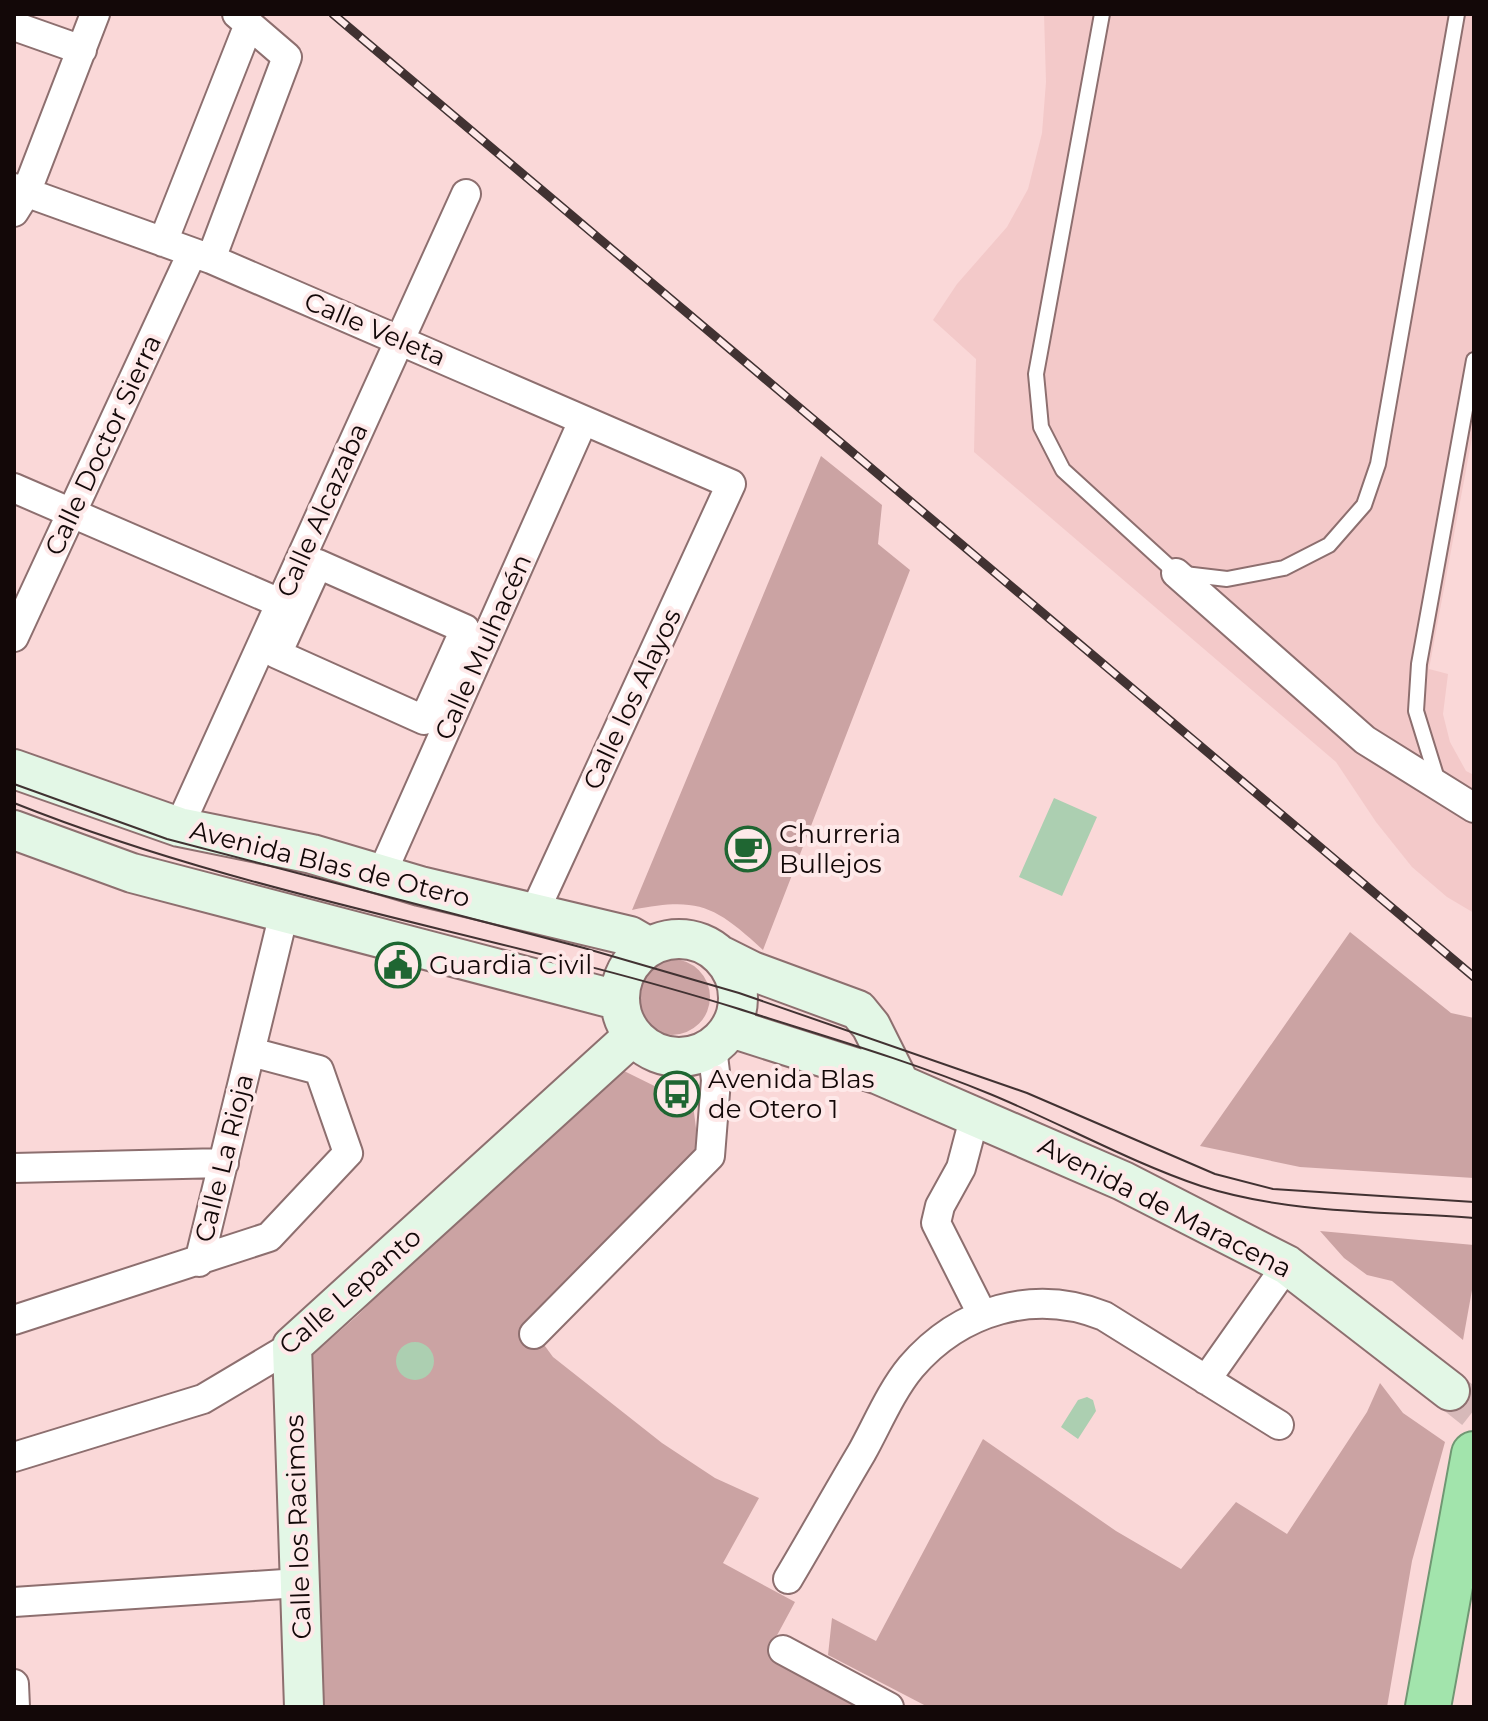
<svg xmlns="http://www.w3.org/2000/svg" width="1488" height="1721" font-family="Montserrat,sans-serif">
<style>
.built{fill:#f3c9c9}
.green{fill:#cba3a3}
.water{fill:#accfb1}
.lines{fill:none;stroke-linecap:round;stroke-linejoin:round}
.secondary-tunnel{stroke:#d7b9b9;stroke-width:38;stroke-dasharray:38 19;stroke-linecap:butt}
.lane-casing{stroke:#8d6f6f;stroke-width:18}
.street-casing{stroke:#8d6f6f;stroke-width:32}
.secondary-casing{stroke:#8d6f6f;stroke-width:42}
.highway-casing{stroke:#709773;stroke-width:48}
.lane{stroke:#fff;stroke-width:14}
.street{stroke:#fff;stroke-width:28}
.secondary{stroke:#e3f7e6;stroke-width:38}
.highway{stroke:#a2e4ac;stroke-width:44}
.tram{stroke:#413232;stroke-width:2}
.rail-casing{stroke:#413232;stroke-width:9}
.rail{stroke:#fee9e9;stroke-width:6;stroke-dasharray:18;stroke-linecap:butt}
.labels{text-anchor:middle;stroke-width:8;stroke-linejoin:round;paint-order:stroke}
.street-label{font-size:26px;fill:#130808;stroke:#fee9e9}
.poi-label{font-size:26px;fill:#130808;stroke:#fee9e9;text-anchor:start}
</style>
<rect width="100%" height="100%" fill="#fad8d8"/>
<path class="built" d="M1044,14h430v413l-45,242 19,5 -5,40 7,28 16,29 8,4v138l-27,-16 -35,-30 -36,-45 -40,-60 -362,-310 2,-93 -43,-39 24,-36 50,-57 21,-38 14,-56 4,-51z"/>
<path class="green" d="M821,456l61,49 -4,39 32,26 -147,380c-49,-45 -65,-53 -131,-40z
M1350,932l101,81 23,5v160l-174,-11 -100,-21z
M634 997a38 38 0 1 1 76 0a38 38 0 1 1-76 0Z
M618,1068l75,37 6,46 -85,81 -86,91 25,34 109,86 53,35 44,20 -36,65 72,39 -27,50 85,52 -1,3h-536l-9,-347 51,-45 116,-117z
M1320,1231l154,14v34l-11,61 -71,-59 -25,-6 -23,-17z
M1380,1383l23,30 42,29 -33,119 -25,146h-459l-100,-52 4,-37 44,23 107,-202 133,92 65,38 55,-67 51,32 80,-122z"/>
<path class="water" d="M1054,798l43,19 -35,79 -43,-19z
M396 1361a19 19 0 1 1 38 0a19 19 0 1 1-38 0Z
M1087,1397l6,3 3,11 -18,28 -17,-12 17,-27z"/>
<g class="lines">
<path class="secondary-tunnel" d="M1450,1391l24,19"/>
<g class="lane-casing">
<path id="lane" d="M1102,14l-66,360 5,53 22,43 113,103 51,6 57,-11 45,-23 35,-40 14,-41 79,-450
M1438,782l-22,-71 3,-47 55,-304"/>
</g>
<g class="street-casing">
<path id="street" d="M14,26l68,24
M14,188l197,71 520,225 -197,429
M14,212l12,-19 69,-179
M163,242l86,-218
M211,259l76,-202 -50,-43
M14,488l266,115
M318,564l147,65 -41,91 -147,-66z
M1176,573l189,167 109,68
M14,637l178,-384
M179,827l287,-633
M382,873l201,-452
M975,1115l-14,53 -21,38 -4,17 46,91
M14,1168l210,-5
M199,1262l85,-349
M14,1320l255,-83 79,-84 -29,-83 -68,-18
M534,1334l176,-178 6,-76 -4,-32
M1206,1380l81,-115
M14,1457l189,-58 89,-53
M788,1579c25,-42 49,-85 74,-127 15,-27 29,-61 49,-85 49,-57 123,-79 193,-51l175,109
M14,1602l285,-19
M783,1650l106,57
M14,1684l1,23"/>
</g>
<g class="secondary-casing">
<path id="secondary" d="M14,769l165,58 133,27 108,32 210,50 19,11
M14,830l118,43 485,127
M620 998a59 59 0 1 1 118 0a59 59 0 1 1-118 0Z
M722,956l30,15 106,39 13,16 29,58
M731,1028l148,47 244,106 164,84 163,126
M304,1707l-12,-361 341,-310"/>
</g>
<g class="highway-casing">
<path id="highway" d="M1428,1707l46,-253"/>
</g>
<use href="#lane" class="lane"/>
<use href="#street" class="street"/>
<use href="#secondary" class="secondary"/>
<use href="#highway" class="highway"/>
<path class="tram" d="M14,784l153,55 417,109 155,45 288,100 188,81 58,15 201,13
M14,803c233,93 483,131 722,205 84,27 172,52 254,86 68,28 142,69 211,92 87,28 183,25 273,32"/>
<g class="rail-casing">
<path id="rail" d="M333,14l1141,963"/>
</g>
<use href="#rail" class="rail"/>
</g>
<defs>
<g id="cafe-ring" transform="scale(2.3)"><circle r="9.5" fill="#fee9e9" stroke="#1f6632" stroke-width="1.5"/><path d="M-5.5-4.5H6V0H3Q3 3.5 0 3.5H-2.5Q-5.5 3.5-5.5 0ZM3-3.2v2h1.7v-2ZM-6 4.5H4V6H-6Z" fill="#1f6632"/></g>
<g id="civic-ring" transform="scale(2.3)"><circle r="9.5" fill="#fee9e9" stroke="#1f6632" stroke-width="1.5"/><path d="M-.6-6.5H3V-4.5H.6V-3L4-1V1h2V6H-6V1h2V-1L-.6-3ZM-1.2 2.5V6h2.4V2.5Z" fill="#1f6632"/></g>
<g id="bus-ring" transform="scale(2.3)"><circle r="9.5" fill="#fee9e9" stroke="#1f6632" stroke-width="1.5"/><path d="M-5-6H5V4H4V6H2V4H-2V6H-4V4H-5ZM-3.5-4V0h7V-4ZM-3.5 1.2v1.5H-2V1.2ZM2 1.2v1.5H3.5V1.2Z" fill="#1f6632"/></g>
</defs>
<g fill-rule="evenodd">
<use href="#cafe-ring" x="748" y="849"/>
<use href="#civic-ring" x="398" y="965"/>
<use href="#bus-ring" x="677" y="1094"/>
</g>
<g class="labels">
<g class="street-label">
<text transform="translate(375 329) rotate(23)" y="9">Calle Veleta</text>
<text transform="translate(103 445) rotate(-65)" y="9">Calle Doctor Sierra</text>
<text transform="translate(322 510) rotate(-66)" y="9">Calle Alcazaba</text>
<text transform="translate(483 647) rotate(-66)" y="9">Calle Mulhacén</text>
<text transform="translate(632 699) rotate(-65)" y="9">Calle los Alayos</text>
<text transform="translate(330 864) rotate(14)" y="9">Avenida Blas de Otero</text>
<text transform="translate(224 1158) rotate(-76)" y="9">Calle La Rioja</text>
<text transform="translate(1165 1207) rotate(27)" y="9">Avenida de Maracena</text>
<text transform="translate(350 1291) rotate(-41)" y="9">Calle Lepanto</text>
<text transform="translate(298 1527) rotate(-92)" y="9">Calle los Racimos</text>
</g>
<g class="poi-label">
<text x="779" y="843">Churreria<tspan x="779" dy="30">Bullejos</tspan></text>
<text x="429" y="974">Guardia Civil</text>
<text x="708" y="1088">Avenida Blas<tspan x="708" dy="30">de Otero 1</tspan></text>
</g>
</g>
<rect width="1488" height="1721" fill="none" stroke="#130808" stroke-width="32"/>
</svg>
